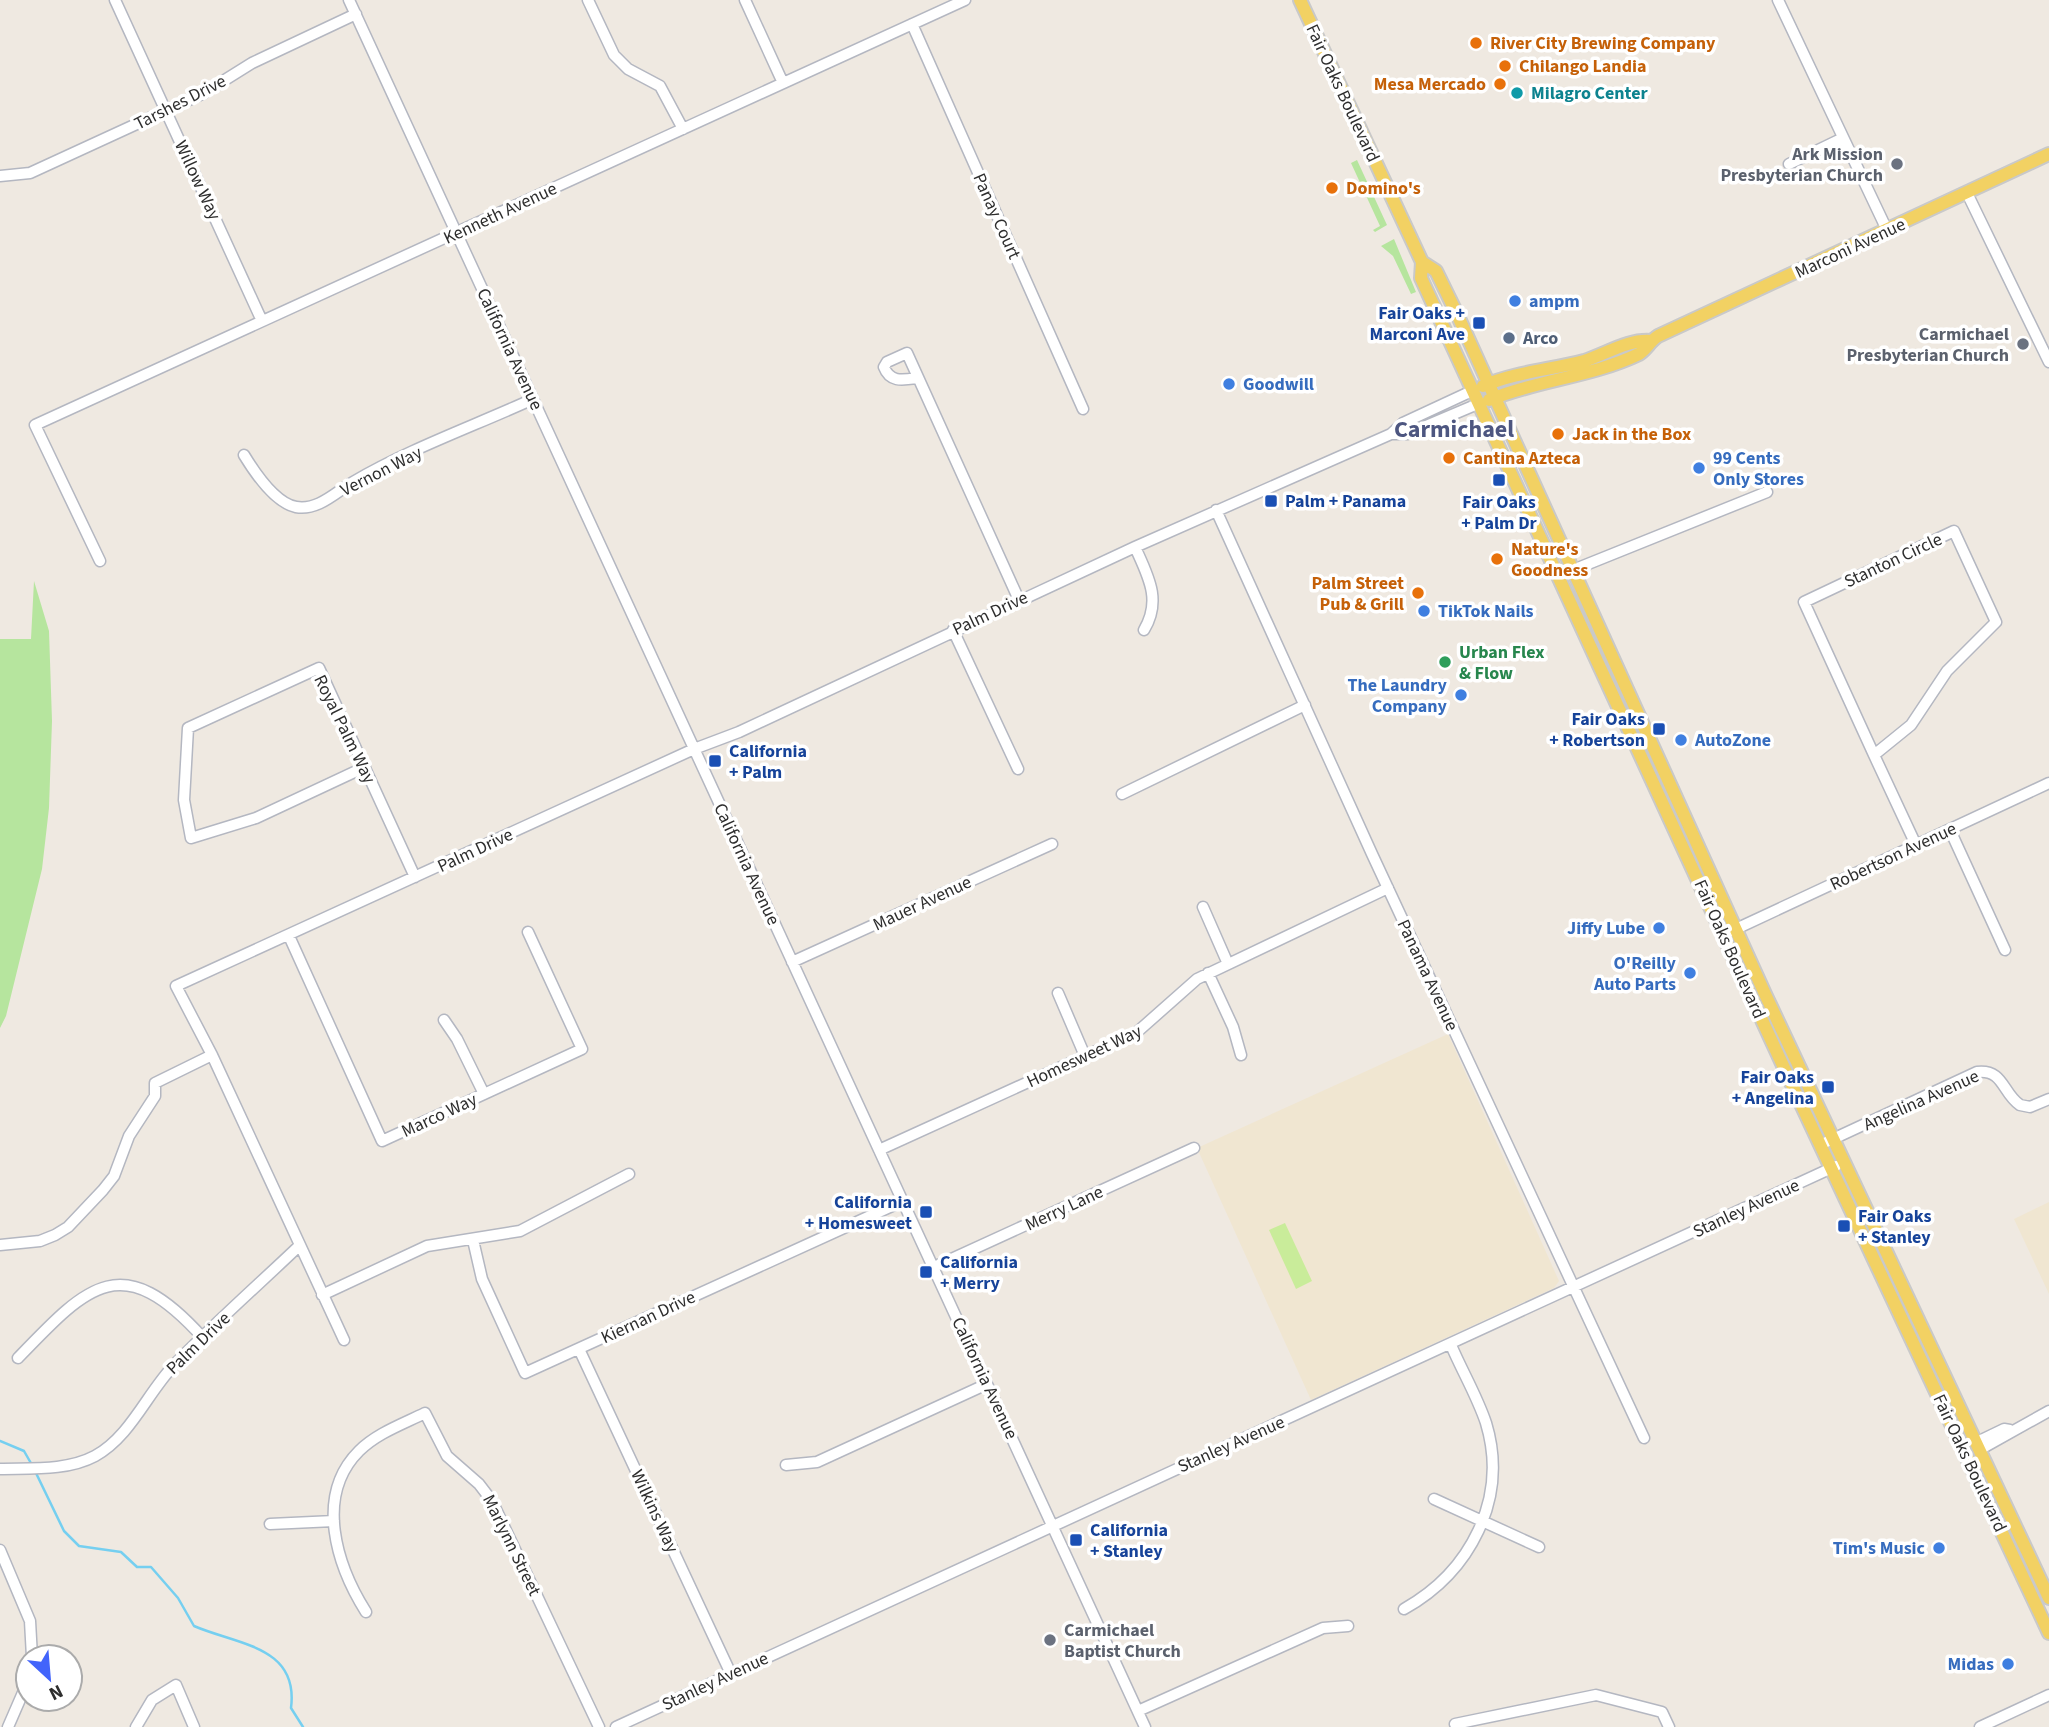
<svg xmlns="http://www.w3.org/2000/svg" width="2049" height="1727" font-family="'Source Sans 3',sans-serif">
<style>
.education{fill:#f0e6d1}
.green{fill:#b6e59e}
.pitch{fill:#c9ec9a}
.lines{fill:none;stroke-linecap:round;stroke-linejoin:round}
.stream{stroke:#75cff0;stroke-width:2.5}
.minor-casing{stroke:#b4b7c1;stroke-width:13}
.major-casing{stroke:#c9c9c9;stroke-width:16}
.minor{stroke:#fff;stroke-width:10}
.major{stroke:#f2d163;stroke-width:12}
.food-dot{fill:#e8710a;stroke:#fff;stroke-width:2.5}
.culture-dot{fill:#0f9aa8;stroke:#fff;stroke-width:2.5}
.worship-dot{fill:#6b7280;stroke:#fff;stroke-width:2.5}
.shop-dot{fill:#3f7fe0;stroke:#fff;stroke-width:2.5}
.transit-dot{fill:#1a4fb4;stroke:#fff;stroke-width:2.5}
.service-dot{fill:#5c6f8a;stroke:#fff;stroke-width:2.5}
.leisure-dot{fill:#2e9e5b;stroke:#fff;stroke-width:2.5}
.labels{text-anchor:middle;stroke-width:7;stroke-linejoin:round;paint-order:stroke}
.food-label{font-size:18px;font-weight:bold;fill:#c56008;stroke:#fff;text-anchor:start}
.street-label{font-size:18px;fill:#2e2e2e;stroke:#fff}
.culture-label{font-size:18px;font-weight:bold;fill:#0d838f;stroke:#fff;text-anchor:start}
.worship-label{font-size:18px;font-weight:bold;fill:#5b616d;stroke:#fff;text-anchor:end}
.shop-label{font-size:18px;font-weight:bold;fill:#366cbe;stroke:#fff;text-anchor:start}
.transit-label{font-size:18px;font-weight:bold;fill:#164399;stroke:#fff;text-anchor:start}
.service-label{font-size:18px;font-weight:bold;fill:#4e5e75;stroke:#fff;text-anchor:start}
.leisure-label{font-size:18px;font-weight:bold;fill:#27864d;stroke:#fff;text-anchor:start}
.district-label{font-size:24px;font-weight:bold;fill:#4d5680;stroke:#fff}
</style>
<rect width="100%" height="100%" fill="#efe9e1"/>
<path class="education" d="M1448,1034l111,247 -5,7 -243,112 -114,-252z
M2049,1202v92l-35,-75z"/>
<path class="green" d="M1357,160l30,65 -12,7 -2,-2 7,-4 -29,-63z
M1394,239l22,53 -5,2 -18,-38 -12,-10z
M34,581l15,50 3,90 -3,87 -7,61 -36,147 -6,12v-389h31z"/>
<path class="pitch" d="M1285,1223l27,58 -16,8 -27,-59z"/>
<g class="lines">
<path class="stream" d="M0,1441l24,10 8,14
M35,1471l29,60 15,15 42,6 16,15h14l27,31 16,28c44,19 105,20 97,82l12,19"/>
<g class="minor-casing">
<path id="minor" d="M115,0l147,321
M349,0l796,1727
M588,0l26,55 14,14 32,17 23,43
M745,0l38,83
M1778,0l109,230
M912,24l171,385
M1789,164l54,-26
M0,176l30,-3 174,-80 48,-30 104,-49
M1967,193l82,169
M918,378c-15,2 -28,5 -34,-11l3,-5 20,-9 112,247
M1391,434h16l73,-31
M244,455c11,18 31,48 52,52 22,4 40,-15 57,-25 56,-33 121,-56 180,-83
M1216,510l156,344 272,584
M1954,531l42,91 -49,49 -36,54 -37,30 -70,-153z
M1135,547c13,29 27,53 9,83
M100,561l-65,-136 930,-425
M1573,570l194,-78
M953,630l65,139
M1874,755l42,90
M365,767l-109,51 -65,20 -7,-38 4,-72 131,-60 96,209
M1122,794l183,-89
M1950,830l55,120
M1203,907l25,57
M1723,935l326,-152
M289,936l93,205 200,-92 -54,-117
M792,962l260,-118
M1208,973l25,54 8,28
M1058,993l27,63
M444,1020l13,19 27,55
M1820,1145l157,-73c27,-3 25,21 43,33l10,2 19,-8
M879,1150l257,-117 61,-54 191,-91
M473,1240l9,39 43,94 378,-172
M0,1245l40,-4 15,-6 13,-8 35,-37 11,-14 15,-40 26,-40v-13l57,-28
M934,1267l260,-119
M322,1295l105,-49 93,-15 109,-57
M344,1340l-132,-285 -36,-69 518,-237 45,-17 396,-185 256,-113 12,-11 71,-33
M579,1349l152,325
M18,1358c70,-73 104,-110 185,-20
M1977,1442l27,-13 6,1
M1981,1449l68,-38
M786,1465l31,-3 170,-78
M0,1469c30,-1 67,2 95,-13 36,-20 52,-63 80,-92 40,-41 83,-79 124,-118
M1434,1499l105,48
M270,1524l64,-3
M0,1550l30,71 2,36
M1404,1609c66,-37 105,-110 82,-186 -9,-27 -24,-52 -35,-78
M366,1612c-29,-46 -52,-116 -7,-161 18,-18 44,-27 66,-38l22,43 32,28 13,17 107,226
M1138,1711l185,-83 25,-2
M1455,1724l141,-29 66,17 7,15
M8,1727l20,-46
M136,1727l16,-27 24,-15 18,42
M616,1727l1220,-561
M1980,1727l69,-32"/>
</g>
<g class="major-casing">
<path id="major" d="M1300,0l122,262 -1,16 358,779 270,576
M1422,262l14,9 21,43 308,680 284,604
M1483,386c33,-14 67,-16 101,-25 22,-7 44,-22 67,-20
M1489,400c48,-20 102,-23 150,-46 7,-4 11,-13 19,-18l391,-182"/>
</g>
<use href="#minor" class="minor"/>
<use href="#major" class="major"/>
</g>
<g class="food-dot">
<circle cx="1476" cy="43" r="7"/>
<circle cx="1505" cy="66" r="7"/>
<circle cx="1500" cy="84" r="7"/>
<circle cx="1332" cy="188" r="7"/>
<circle cx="1558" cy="434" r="7"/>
<circle cx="1449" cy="458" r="7"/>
<circle cx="1497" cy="559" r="7"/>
<circle cx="1418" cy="593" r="7"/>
</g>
<circle class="culture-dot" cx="1517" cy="93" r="7"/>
<g class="worship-dot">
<circle cx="1897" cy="164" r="7"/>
<circle cx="2023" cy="344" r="7"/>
<circle cx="1050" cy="1640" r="7"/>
</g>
<g class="shop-dot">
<circle cx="1515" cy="301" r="7"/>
<circle cx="1229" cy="384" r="7"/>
<circle cx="1699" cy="468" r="7"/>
<circle cx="1424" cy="611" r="7"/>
<circle cx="1461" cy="695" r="7"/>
<circle cx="1681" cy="740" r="7"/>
<circle cx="1659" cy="928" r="7"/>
<circle cx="1690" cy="973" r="7"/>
<circle cx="1939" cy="1548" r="7"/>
<circle cx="2008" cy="1664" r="7"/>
</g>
<g class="transit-dot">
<rect x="1472" y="316" width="14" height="14" rx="3.5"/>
<rect x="1492" y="473" width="14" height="14" rx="3.5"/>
<rect x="1264" y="494" width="14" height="14" rx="3.5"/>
<rect x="1652" y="722" width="14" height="14" rx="3.5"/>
<rect x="708" y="754" width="14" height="14" rx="3.5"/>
<rect x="1821" y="1080" width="14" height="14" rx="3.5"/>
<rect x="919" y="1205" width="14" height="14" rx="3.5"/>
<rect x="1837" y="1219" width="14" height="14" rx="3.5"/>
<rect x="919" y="1265" width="14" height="14" rx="3.5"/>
<rect x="1069" y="1533" width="14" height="14" rx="3.5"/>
</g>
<circle class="service-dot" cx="1509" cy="338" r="7"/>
<circle class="leisure-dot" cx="1445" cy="662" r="7"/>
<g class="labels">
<g class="food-label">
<text x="1490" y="49">River City Brewing Company</text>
<text x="1519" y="72">Chilango Landia</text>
<text x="1486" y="90" text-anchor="end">Mesa Mercado</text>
<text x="1346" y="194">Domino's</text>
<text x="1572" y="440">Jack in the Box</text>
<text x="1463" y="464">Cantina Azteca</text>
<text x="1511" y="555">Nature's<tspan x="1511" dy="21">Goodness</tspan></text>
<text x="1404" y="589" text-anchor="end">Palm Street<tspan x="1404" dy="21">Pub &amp; Grill</tspan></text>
</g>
<g class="street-label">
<text transform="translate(1343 93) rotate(65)" y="6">Fair Oaks Boulevard</text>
<text transform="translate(180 102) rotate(-27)" y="6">Tarshes Drive</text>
<text transform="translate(198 180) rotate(65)" y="6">Willow Way</text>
<text transform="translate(500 213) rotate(-25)" y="6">Kenneth Avenue</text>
<text transform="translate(997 216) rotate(66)" y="6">Panay Court</text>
<text transform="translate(1850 248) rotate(-25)" y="6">Marconi Avenue</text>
<text transform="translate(510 349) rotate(65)" y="6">California Avenue</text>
<text transform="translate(381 471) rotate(-27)" y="6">Vernon Way</text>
<text transform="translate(1893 560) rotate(-25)" y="6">Stanton Circle</text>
<text transform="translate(990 613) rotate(-25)" y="6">Palm Drive</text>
<text transform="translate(345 729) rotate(64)" y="6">Royal Palm Way</text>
<text transform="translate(475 850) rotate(-25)" y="6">Palm Drive</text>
<text transform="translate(1893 856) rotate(-25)" y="6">Robertson Avenue</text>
<text transform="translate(747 864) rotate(65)" y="6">California Avenue</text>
<text transform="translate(922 903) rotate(-25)" y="6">Mauer Avenue</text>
<text transform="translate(1730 949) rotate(66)" y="6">Fair Oaks Boulevard</text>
<text transform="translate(1428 975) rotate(65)" y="6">Panama Avenue</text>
<text transform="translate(1084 1056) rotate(-25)" y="6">Homesweet Way</text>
<text transform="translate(1921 1100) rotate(-24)" y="6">Angelina Avenue</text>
<text transform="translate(439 1115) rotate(-25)" y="6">Marco Way</text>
<text transform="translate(1064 1208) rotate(-25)" y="6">Merry Lane</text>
<text transform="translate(1746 1208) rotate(-25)" y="6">Stanley Avenue</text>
<text transform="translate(648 1317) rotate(-25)" y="6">Kiernan Drive</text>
<text transform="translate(198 1343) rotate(-44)" y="6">Palm Drive</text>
<text transform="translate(985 1378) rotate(65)" y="6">California Avenue</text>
<text transform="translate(1231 1444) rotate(-24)" y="6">Stanley Avenue</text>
<text transform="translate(1970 1463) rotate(65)" y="6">Fair Oaks Boulevard</text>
<text transform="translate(655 1511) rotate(65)" y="6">Wilkins Way</text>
<text transform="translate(512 1545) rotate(64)" y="6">Marlynn Street</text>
<text transform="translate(715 1681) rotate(-25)" y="6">Stanley Avenue</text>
</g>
<g class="culture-label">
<text x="1531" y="99">Milagro Center</text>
</g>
<g class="worship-label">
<text x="1883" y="160">Ark Mission<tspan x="1883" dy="21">Presbyterian Church</tspan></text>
<text x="2009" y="340">Carmichael<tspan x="2009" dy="21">Presbyterian Church</tspan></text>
<text x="1064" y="1636" text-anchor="start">Carmichael<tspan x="1064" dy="21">Baptist Church</tspan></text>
</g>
<g class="shop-label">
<text x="1529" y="307">ampm</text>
<text x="1243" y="390">Goodwill</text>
<text x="1713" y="464">99 Cents<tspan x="1713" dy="21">Only Stores</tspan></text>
<text x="1438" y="617">TikTok Nails</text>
<text x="1447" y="691" text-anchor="end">The Laundry<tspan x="1447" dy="21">Company</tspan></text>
<text x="1695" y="746">AutoZone</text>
<text x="1645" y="934" text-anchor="end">Jiffy Lube</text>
<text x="1676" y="969" text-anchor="end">O'Reilly<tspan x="1676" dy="21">Auto Parts</tspan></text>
<text x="1925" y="1554" text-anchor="end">Tim's Music</text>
<text x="1994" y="1670" text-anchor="end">Midas</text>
</g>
<g class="transit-label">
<text x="1465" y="319" text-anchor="end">Fair Oaks +<tspan x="1465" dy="21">Marconi Ave</tspan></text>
<text x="1285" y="507">Palm + Panama</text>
<text x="1499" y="508" text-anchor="middle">Fair Oaks<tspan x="1499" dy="21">+ Palm Dr</tspan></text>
<text x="1645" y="725" text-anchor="end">Fair Oaks<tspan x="1645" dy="21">+ Robertson</tspan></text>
<text x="729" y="757">California<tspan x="729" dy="21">+ Palm</tspan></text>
<text x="1814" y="1083" text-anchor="end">Fair Oaks<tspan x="1814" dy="21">+ Angelina</tspan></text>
<text x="912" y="1208" text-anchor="end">California<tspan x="912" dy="21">+ Homesweet</tspan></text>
<text x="1858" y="1222">Fair Oaks<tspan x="1858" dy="21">+ Stanley</tspan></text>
<text x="940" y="1268">California<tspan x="940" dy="21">+ Merry</tspan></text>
<text x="1090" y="1536">California<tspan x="1090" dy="21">+ Stanley</tspan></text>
</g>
<g class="service-label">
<text x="1523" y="344">Arco</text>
</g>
<g class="leisure-label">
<text x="1459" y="658">Urban Flex<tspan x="1459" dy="21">&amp; Flow</tspan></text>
</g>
<g class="district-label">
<text x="1454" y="437">Carmichael</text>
</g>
</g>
<g transform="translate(49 1678) rotate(154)"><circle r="33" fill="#ffffff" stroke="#ababab" stroke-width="2"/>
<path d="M0-5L12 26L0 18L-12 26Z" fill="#4264fb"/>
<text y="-10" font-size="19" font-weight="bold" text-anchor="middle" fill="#2e2e2e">N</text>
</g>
</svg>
